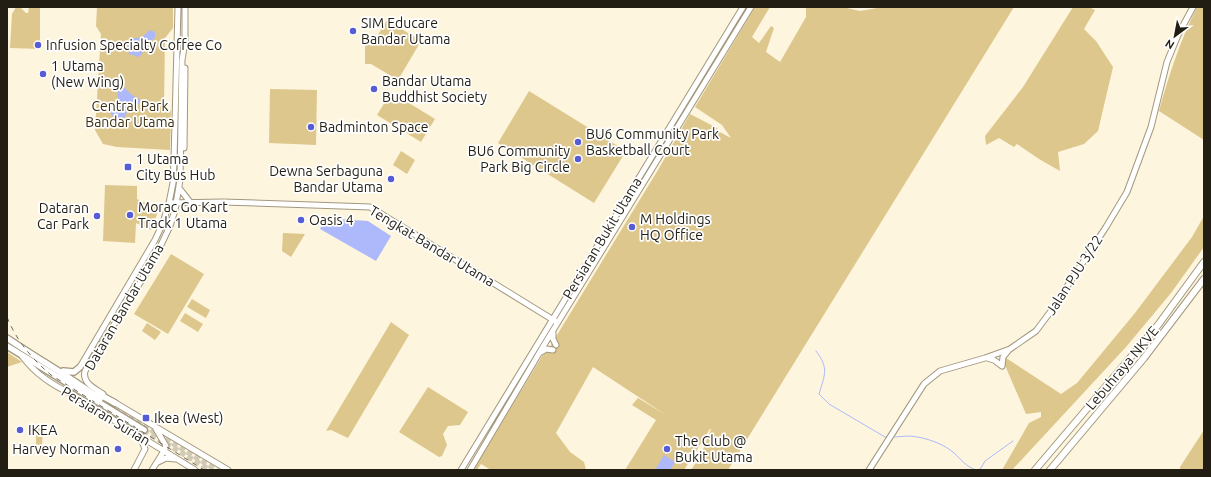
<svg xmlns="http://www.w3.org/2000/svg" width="1211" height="477" font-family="Ubuntu,sans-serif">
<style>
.green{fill:#ddc78c}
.water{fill:#adb9fb}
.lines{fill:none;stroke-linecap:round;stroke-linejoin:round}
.stream{stroke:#adb9fb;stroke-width:1}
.primary-tunnel{stroke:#d1cab6;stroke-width:5.5;stroke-dasharray:5.5 3;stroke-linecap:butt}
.secondary-casing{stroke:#a3987e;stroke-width:7}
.primary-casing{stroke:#a3987e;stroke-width:8}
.highway-casing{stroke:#a3987e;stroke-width:8}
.secondary{stroke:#fff;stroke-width:5}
.primary{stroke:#fff;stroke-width:5.5}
.highway{stroke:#fff;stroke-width:6}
.rail{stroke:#706a5c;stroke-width:1;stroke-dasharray:5 5;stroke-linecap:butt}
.poi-dot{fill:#565dd4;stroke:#fff;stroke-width:1.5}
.labels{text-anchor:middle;stroke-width:3.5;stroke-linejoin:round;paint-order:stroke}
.poi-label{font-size:14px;fill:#221e14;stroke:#fff;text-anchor:start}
.park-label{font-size:14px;fill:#3c3011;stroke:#fff}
.street-label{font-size:14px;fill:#221e14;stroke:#fff}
</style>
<rect width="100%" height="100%" fill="#fdf5de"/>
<path class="green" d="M16,7h4l6,6h2l1,-6h11v42l-30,-1 2,-34z
M97,7h76v21l-8,10 -1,68 7,5 -1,39 -53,-3 -14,-3 -8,-14 6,-96 -5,-8z
M755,7h15l-18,30 7,6 12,-17 3,2 -8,24 14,10 26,-45v-10h36l18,4 23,-4h131l-286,463h-37l10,-15 10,-26h-1l-26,41h-59l31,-50 -24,-15 6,-7 28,17 -73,-48 -37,66 14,19 14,10 2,8h-95l-10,-6 -4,6h-4l71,-117h2l112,-183 32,-56 27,14 1,3 13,7 -9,-13 -27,-18z
M1073,7h16l6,3 -11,19 12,12 17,26 -15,64 -14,13 -26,8 2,19 -21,-12 -22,-15 -3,3 -15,-9 -13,7 -1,-9 38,-49z
M1197,7h7v133l-45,-29c10,-36 21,-70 38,-104z
M387,20l34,21 -23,39 -27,-16h-6v-22l6,4z
M270,89l47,1 -1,55 -47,-2z
M529,91l97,60 -32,52 -96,-60z
M391,92l44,27 -14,23 -44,-27z
M401,151l14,9 -8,14 -14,-9z
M105,185l32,1v13l22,10 -8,21 -15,-7 -1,20 -32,-2z
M1204,216v31l-33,46 -45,54 -114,123h-10l27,-47 12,-6v-5l-15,2 -22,-51 2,-5 55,36 16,-11 58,-70 57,-76z
M283,233l22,1 -14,23 -9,-6z
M171,254l33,20 -36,60 -34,-20z
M192,299l18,11 -4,8 -19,-11z
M185,313l18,11 -5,8 -18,-11z
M391,322l18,13 -61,103 -17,-8 -5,1z
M147,323l14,9 -6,8 -13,-9z
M7,352l15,10 -15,5z
M428,387l40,25 -8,13 -12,1 -5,8 4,11 -5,11 -3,1 -40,-25z
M36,426h7l-1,19h-6z
M1204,430v40h-24v-3z"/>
<path class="water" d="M150,30l5,2v6l-6,4 -1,5 -4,1 -2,6 -3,3 -10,-3 -1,-5 1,-10 13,-2z
M119,86h4l9,9 9,5c-3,6 -6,8 -12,8 -3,5 -4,11 -8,14l-6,-3 -7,-9 1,-3 7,-2c3,-6 0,-12 3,-19z
M325,218l43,3 23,15 -15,25 -56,-32z
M664,455l11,7 -5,8h-15z"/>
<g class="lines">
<path class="stream" d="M816,351c13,17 9,23 3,43l10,10 56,33h2
M893,437c7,0 17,-2 24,0 13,2 28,8 37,16 8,7 11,13 22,17
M978,470l3,-2 4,-7 28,-20"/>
<path class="primary-tunnel" d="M100,399l117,71
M144,430l66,40"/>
<g class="secondary-casing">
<path id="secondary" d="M184,148l1,-80
M179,188l11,14
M169,203l54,-1 147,5 185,114
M553,333v6l3,6
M541,352l5,-3 7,1
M22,356c14,19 31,29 51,39l122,75
M987,358l7,2 8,6
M1002,366l1,-9 5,-6
M80,367l75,-127 8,-17 6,-20 4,-20 1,-23 4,-153
M103,394c-9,-6 -21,-11 -18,-23l58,-93 17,-31 10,-21 5,-16 5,-30 2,-120 3,-18v-35
M112,401l116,69
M158,462l8,-4 9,1
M134,470l11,-21 -5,-13
M152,470l12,-19 2,-5 -10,-17
M461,470l282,-463
M470,470l74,-125 207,-338
M869,470l55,-86 16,-13 45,-13 25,-9 26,-18 15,-20 55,-84 21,-35 24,-65 16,-65 11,-27 15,-28"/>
</g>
<g class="primary-casing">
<path id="primary" d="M7,338c31,21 63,39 93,61
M7,346l137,84
M63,371l11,1 6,-5
M97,393l18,10"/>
</g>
<g class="highway-casing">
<path id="highway" d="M1035,470l123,-145 46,-63
M1050,470l94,-112 60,-79"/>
</g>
<use href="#secondary" class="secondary"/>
<use href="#primary" class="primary"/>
<use href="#highway" class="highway"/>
<path class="rail" d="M7,317c9,23 25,42 44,58l153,95"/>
</g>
<g class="poi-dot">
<circle cx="353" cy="31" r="4"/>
<circle cx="38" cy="45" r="4"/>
<circle cx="43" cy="74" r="4"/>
<circle cx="374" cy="89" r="4"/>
<circle cx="311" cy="127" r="4"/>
<circle cx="578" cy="142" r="4"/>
<circle cx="578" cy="159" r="4"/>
<rect x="124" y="163" width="8" height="8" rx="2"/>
<circle cx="391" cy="179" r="4"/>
<circle cx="130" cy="215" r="4"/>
<circle cx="97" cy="216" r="4"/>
<circle cx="301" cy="220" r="4"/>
<circle cx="632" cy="227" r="4"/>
<rect x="142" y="414" width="8" height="8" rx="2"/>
<circle cx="20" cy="430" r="4"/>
<circle cx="118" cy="449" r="4"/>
<circle cx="667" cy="449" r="4"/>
</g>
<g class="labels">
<g class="poi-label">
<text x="361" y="28">SIM Educare<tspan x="361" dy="16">Bandar Utama</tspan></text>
<text x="46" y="50">Infusion Specialty Coffee Co</text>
<text x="51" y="71">1 Utama<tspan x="51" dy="16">(New Wing)</tspan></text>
<text x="382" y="86">Bandar Utama<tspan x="382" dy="16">Buddhist Society</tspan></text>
<text x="319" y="132">Badminton Space</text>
<text x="586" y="139">BU6 Community Park<tspan x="586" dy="16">Basketball Court</tspan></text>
<text x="570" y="156" text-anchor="end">BU6 Community<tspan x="570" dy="16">Park Big Circle</tspan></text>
<text x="136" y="164">1 Utama<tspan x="136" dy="16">City Bus Hub</tspan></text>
<text x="383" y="176" text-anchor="end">Dewna Serbaguna<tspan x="383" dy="16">Bandar Utama</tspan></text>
<text x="138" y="212">Morac Go Kart<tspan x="138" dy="16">Track 1 Utama</tspan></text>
<text x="89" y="213" text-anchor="end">Dataran<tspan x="89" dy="16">Car Park</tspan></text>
<text x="640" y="224">M Holdings<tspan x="640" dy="16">HQ Office</tspan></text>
<text x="309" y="225">Oasis 4</text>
<text x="154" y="423">Ikea (West)</text>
<text x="28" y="435">IKEA</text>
<text x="675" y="446">The Club @<tspan x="675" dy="16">Bukit Utama</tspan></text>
<text x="110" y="454" text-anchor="end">Harvey Norman</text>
</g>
<g class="park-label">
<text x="130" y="111">Central Park<tspan x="130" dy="16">Bandar Utama</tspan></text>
</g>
<g class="street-label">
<text transform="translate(602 238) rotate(-59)" y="5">Persiaran Bukit Utama</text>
<text transform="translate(432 246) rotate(31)" y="5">Tengkat Bandar Utama</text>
<text transform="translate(1074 275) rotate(-57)" y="5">Jalan PJU 3/22</text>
<text transform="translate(124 307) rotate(-60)" y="5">Dataran Bandar Utama</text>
<text transform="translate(1122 368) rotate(-50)" y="5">Lebuhraya NKVE</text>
<text transform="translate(106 416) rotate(31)" y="5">Persiaran Surian</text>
</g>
</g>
<rect width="1211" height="477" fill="none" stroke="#221e14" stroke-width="16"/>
<g transform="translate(1175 36) rotate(212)" stroke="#ffffff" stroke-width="3" paint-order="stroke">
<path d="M0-3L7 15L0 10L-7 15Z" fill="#221e14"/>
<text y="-6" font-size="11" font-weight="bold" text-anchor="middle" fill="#221e14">N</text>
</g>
</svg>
